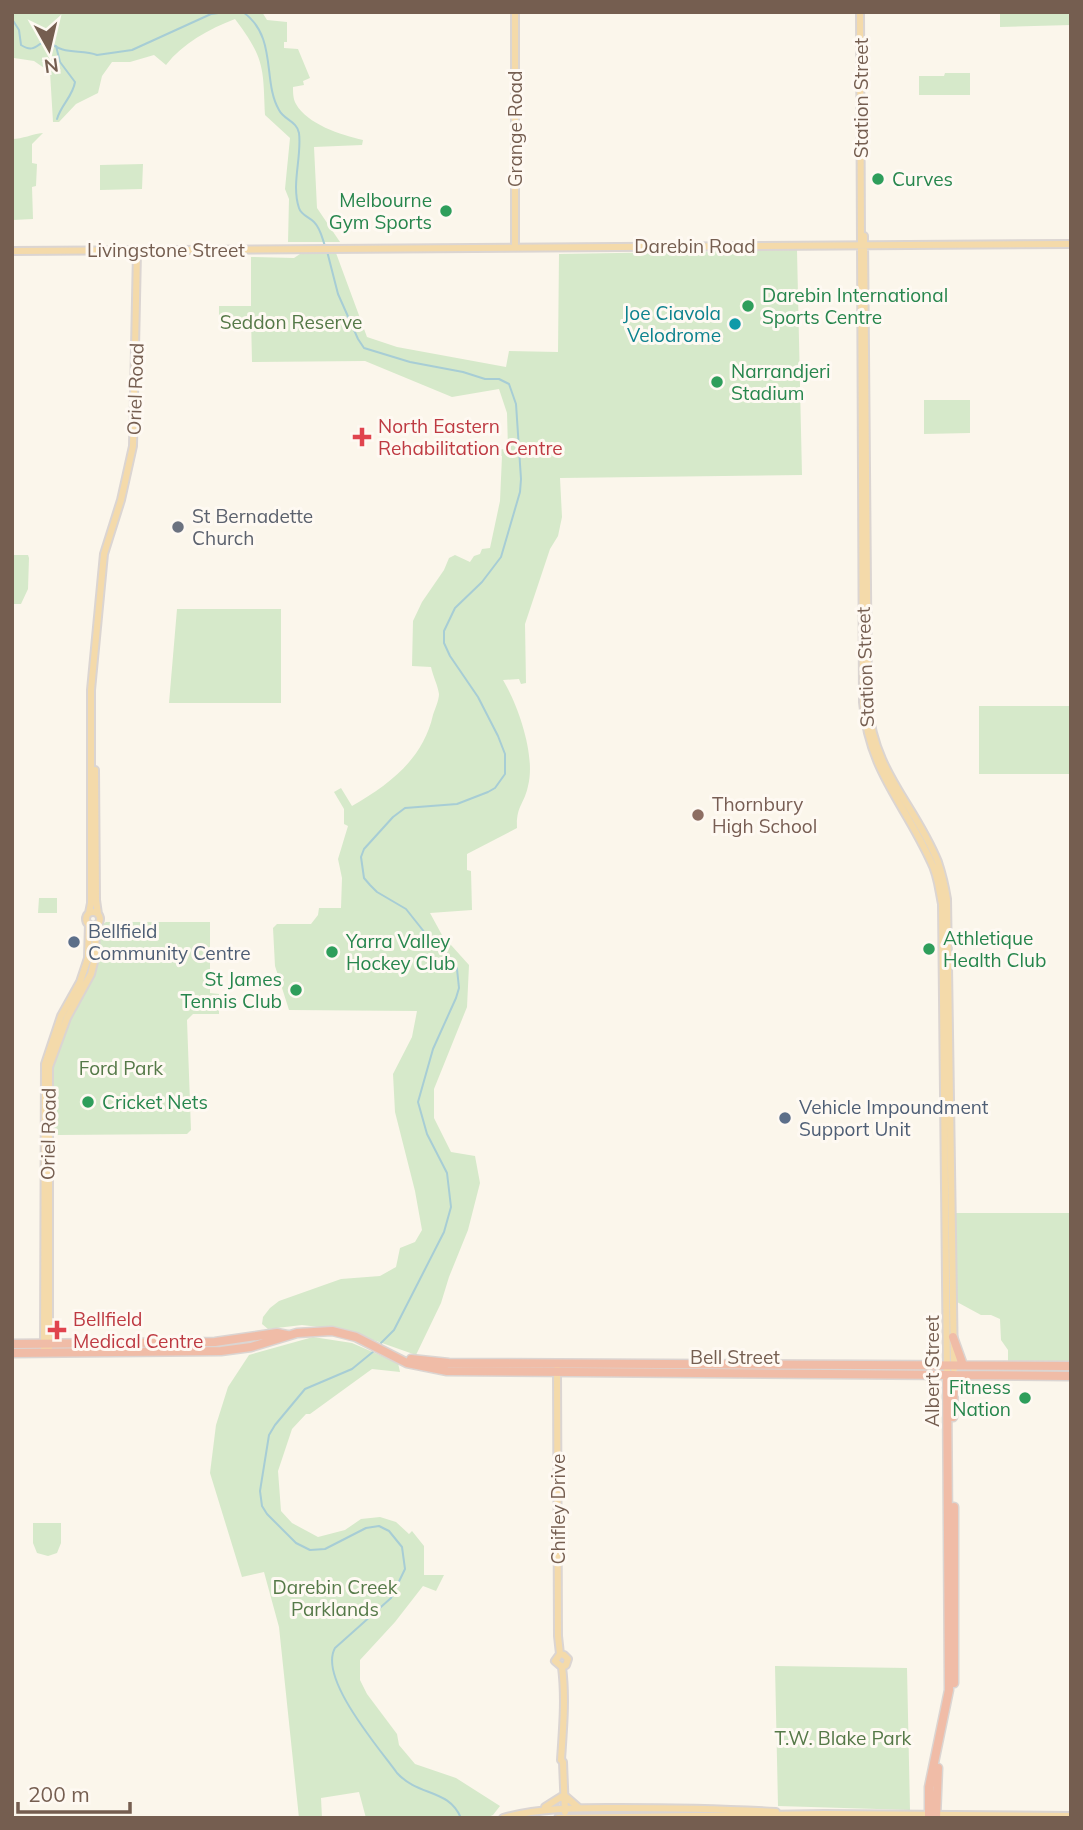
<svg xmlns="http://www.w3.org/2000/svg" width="1083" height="1830" font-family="Mulish,sans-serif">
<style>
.green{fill:#d6e9ca}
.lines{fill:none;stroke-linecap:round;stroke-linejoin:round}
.stream{stroke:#a7cdd5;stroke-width:2}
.major-casing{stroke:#dbd5d2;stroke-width:10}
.highway-casing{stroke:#dbd5d2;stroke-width:11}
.major{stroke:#f4daaa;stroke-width:6}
.highway{stroke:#f0bca7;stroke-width:8}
.leisure-dot{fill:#2e9e5b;stroke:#fef9f2;stroke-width:2.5}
.culture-dot{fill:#0f9aa8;stroke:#fef9f2;stroke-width:2.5}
.health-dot{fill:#e0444e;stroke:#fef9f2;stroke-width:2.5}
.worship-dot{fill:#6b7280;stroke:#fef9f2;stroke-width:2.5}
.education-dot{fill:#8d6e63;stroke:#fef9f2;stroke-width:2.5}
.service-dot{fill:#5c6f8a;stroke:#fef9f2;stroke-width:2.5}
.labels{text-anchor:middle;stroke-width:6;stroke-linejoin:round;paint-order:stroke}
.street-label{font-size:19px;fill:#755e50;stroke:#fef9f2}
.leisure-label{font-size:19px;fill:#27864d;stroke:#fef9f2;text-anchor:start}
.culture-label{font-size:19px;fill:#0d838f;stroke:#fef9f2;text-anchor:end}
.park-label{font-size:19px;fill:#557948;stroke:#fef9f2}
.health-label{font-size:19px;fill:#be3a42;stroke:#fef9f2;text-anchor:start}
.worship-label{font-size:19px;fill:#5b616d;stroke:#fef9f2;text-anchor:start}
.education-label{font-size:19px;fill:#785e54;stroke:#fef9f2;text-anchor:start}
.service-label{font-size:19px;fill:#4e5e75;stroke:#fef9f2;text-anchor:start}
</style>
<rect width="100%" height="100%" fill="#fbf6eb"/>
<path class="green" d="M12,12h250l5,8 20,2v20h-3v6l14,1 12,29 -7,3 1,4 -11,2c0,5 0,12 3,17 11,20 45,31 67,36l-1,5 -48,2 3,61 23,34h-52l1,-43 -4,-10 5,-51 -25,-23c-2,-48 0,-56 -30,-96 -26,10 -52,24 -69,46l-12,-10 -24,7h-18l-10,14 -4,17 -22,11 -17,18h-6l-3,-50 -16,-11 -20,-3 -2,-3z
M1000,12h71v13l-71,2z
M945,73h25v22h-51v-19h25z
M43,133l-11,11v19l5,1 -1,22 -4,1 1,32 -20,1 -1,7v-88c11,0 20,-5 31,-6z
M143,164l-1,25 -42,1v-25z
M797,250l5,225 -242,3 2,39 -4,19 -8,13 -25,75 1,59 -5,1 -2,-5 -16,1c15,25 33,76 25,106 -4,19 -12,20 -11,42l-50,26v16l4,1 1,39 -42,3 12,22 27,30 -2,42 -33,82v29l17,34 24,4 5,27 -12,47 -19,47 -8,26 -25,52 -71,-25 -43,-5 -34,4 -6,-5 1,-7 7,-9 9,-7 62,-22 39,-3 16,-9 4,-19 15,-6 7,-12 -7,-39 -20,-79 -2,-38 19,-37 5,-26 -128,-1 -14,-44 -2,-38 4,-4h34l7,-9 1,-7h22l1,-30 -4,-19 10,-33 -4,-2v-15l-10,-17 7,-4 11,18c38,-22 71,-47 81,-91 2,-6 6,-15 6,-21 -1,-8 -6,-18 -8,-27l-19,-1 1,-45 9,-19 22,-32 5,-12 6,-3 15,7 4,-6 6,-2 2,-5 8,-1 10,-47 2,-45h-18v-6l24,-1 -1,-36 -8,-24 -47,8 -87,-36 -113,1 -1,-44 -32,-1v-11h32v-49l43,1 6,-4 36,-1 31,84 30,10 109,20 3,-16 49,1 1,-98z
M924,400h46v33l-46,1z
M12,555h16l1,3 -1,31 -7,15h-9z
M177,609h104v94h-112z
M979,706h92v68h-92z
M39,898h18v15h-19z
M106,922h104v71l9,1v20h-26l-6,6 4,110 -4,4 -129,1 -6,-2c-1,-25 -3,-51 3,-76 7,-29 27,-52 35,-80 4,-13 6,-50 16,-55z
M955,1213h116v148h-63v-11l-7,-10 -1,-21 -9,-4h-10l-24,-13z
M313,1337l39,6 46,20 2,9 -28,-3 -62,45h-4l-14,15 -14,42 3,40 11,12 26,14 27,-7 16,-11 19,-2 16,5 13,12 3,-3 12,15v29h20l-8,16 -13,-5 -28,36 -35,38v20l7,14 30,40 2,11 16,19 41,14 44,28 -7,9 -7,3h-120l-7,-26 -38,6 1,20h-23l-20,-191 -15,-55 -22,5 -32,-104 6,-48 12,-38 21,-32z
M33,1523h28v20l-4,10 -9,3 -11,-3 -4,-10z
M775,1666l132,2 3,142 -132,-4z"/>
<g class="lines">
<path class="stream" d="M243,12c35,25 19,69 36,98 5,10 18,11 20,23 3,24 -8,51 0,75 2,7 10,9 15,14 7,7 8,16 11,24
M12,19l7,11 2,15c14,9 16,-2 27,-5 15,17 33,8 49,15l35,-5 79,-36 15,-2
M56,46l4,16 15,20c-2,14 -14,23 -18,37
M327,251l11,43 20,45 6,9 46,14 53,10 22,7h14l10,5 7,20 5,75 -1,13 -19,65 -19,25 -27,26 -11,23v12l6,13 28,41 20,39 7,18v20l-10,14 -7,4 -31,12 -52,4 -12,9 -29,32 -3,8 3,21 6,7 7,7 29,17 31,39 16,12 4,9 2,19 -3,10 -23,51 -15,53 9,32 20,39 4,34 -7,25 -50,98 -14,14
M374,1351l-22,18 -47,20 -30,36 -6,10 -9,56 2,15 5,8 29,29 14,7 15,-1 41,-21 13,-2 10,5 13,16 3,22 -14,29 -56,50c-17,30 44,100 62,125 22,24 51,15 64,45"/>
<g class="major-casing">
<path id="major" d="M860,12l3,690c6,70 41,100 68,160 7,13 8,28 11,42l5,471
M864,236l4,468c6,69 46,99 70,158 4,12 7,25 9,37l7,470
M515,246v-234
M12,251l1059,-7
M95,770l1,130 2,14
M86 919a7 7 0 1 1 14 0a7 7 0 1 1-14 0Z
M89,913l2,-10v-213l13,-136 17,-54 12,-54 4,-195
M44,1348l1,-284 16,-48 19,-34 8,-24 1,-34
M49,1348v-281l18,-49 24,-44 4,-16 1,-33
M557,1369l1,267 2,18
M560,1654l4,1 4,4 -2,6 -4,2
M560,1654l-5,7 7,6
M562,1667c4,31 1,62 -1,93l2,2 2,50
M564,1795l15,13
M545,1807l19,-12
M503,1818c38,-11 78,-10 117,-10 52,0 104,1 156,4
M558,1818l266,-4 247,2"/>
</g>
<g class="highway-casing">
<path id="highway" d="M953,1337l10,28
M12,1344l203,-2 62,-9 10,2
M12,1353l209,-2 30,-4 46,-14 35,-2 24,6 51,26 40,8 624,5
M411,1359l38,4 622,3
M953,1417l1,-42
M954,1507v176
M929,1818v-31l20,-97 -2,-315
M936,1818l2,-50"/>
</g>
<use href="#major" class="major"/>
<use href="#highway" class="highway"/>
</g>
<g class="leisure-dot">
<circle cx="878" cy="179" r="7"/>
<circle cx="446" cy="211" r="7"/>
<circle cx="748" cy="306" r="7"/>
<circle cx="717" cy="382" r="7"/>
<circle cx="929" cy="949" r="7"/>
<circle cx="332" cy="952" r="7"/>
<circle cx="296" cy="990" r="7"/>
<circle cx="88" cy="1102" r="7"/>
<circle cx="1025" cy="1398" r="7"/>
</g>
<circle class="culture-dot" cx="735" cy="324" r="7"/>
<g class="health-dot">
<path d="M358.5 426.5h7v7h7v7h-7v7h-7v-7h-7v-7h7z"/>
<path d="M53.5 1319.5h7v7h7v7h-7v7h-7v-7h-7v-7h7z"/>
</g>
<circle class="worship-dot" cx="178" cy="527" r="7"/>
<circle class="education-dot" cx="698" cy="815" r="7"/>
<g class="service-dot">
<circle cx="74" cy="942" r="7"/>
<circle cx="785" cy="1118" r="7"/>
</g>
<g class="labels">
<g class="street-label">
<text transform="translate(861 98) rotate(-90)" y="7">Station Street</text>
<text transform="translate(515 129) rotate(-90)" y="7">Grange Road</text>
<text x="695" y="253">Darebin Road</text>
<text x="166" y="257">Livingstone Street</text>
<text transform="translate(135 389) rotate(-88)" y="7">Oriel Road</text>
<text transform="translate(865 667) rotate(-92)" y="7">Station Street</text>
<text transform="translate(48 1134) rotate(-89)" y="7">Oriel Road</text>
<text x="735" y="1364">Bell Street</text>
<text transform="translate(932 1371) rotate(-90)" y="7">Albert Street</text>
<text transform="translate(558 1509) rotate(-90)" y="7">Chifley Drive</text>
</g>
<g class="leisure-label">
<text x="892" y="186">Curves</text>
<text x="432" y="207" text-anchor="end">Melbourne<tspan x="432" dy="22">Gym Sports</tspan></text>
<text x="762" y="302">Darebin International<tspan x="762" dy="22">Sports Centre</tspan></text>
<text x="731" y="378">Narrandjeri<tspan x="731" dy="22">Stadium</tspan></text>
<text x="943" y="945">Athletique<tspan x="943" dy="22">Health Club</tspan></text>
<text x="346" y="948">Yarra Valley<tspan x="346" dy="22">Hockey Club</tspan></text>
<text x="282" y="986" text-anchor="end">St James<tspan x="282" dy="22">Tennis Club</tspan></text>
<text x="102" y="1109">Cricket Nets</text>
<text x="1011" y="1394" text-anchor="end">Fitness<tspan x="1011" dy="22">Nation</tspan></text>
</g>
<g class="culture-label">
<text x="721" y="320">Joe Ciavola<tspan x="721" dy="22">Velodrome</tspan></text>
</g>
<g class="park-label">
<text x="291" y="329">Seddon Reserve</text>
<text x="121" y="1075">Ford Park</text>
<text x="335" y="1594">Darebin Creek<tspan x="335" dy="22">Parklands</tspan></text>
<text x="843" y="1745">T.W. Blake Park</text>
</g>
<g class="health-label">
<text x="378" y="433">North Eastern<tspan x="378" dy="22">Rehabilitation Centre</tspan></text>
<text x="73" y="1326">Bellfield<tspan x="73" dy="22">Medical Centre</tspan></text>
</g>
<g class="worship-label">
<text x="192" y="523">St Bernadette<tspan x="192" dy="22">Church</tspan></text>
</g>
<g class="education-label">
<text x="712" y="811">Thornbury<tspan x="712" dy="22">High School</tspan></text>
</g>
<g class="service-label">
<text x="88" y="938">Bellfield<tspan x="88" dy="22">Community Centre</tspan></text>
<text x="799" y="1114">Vehicle Impoundment<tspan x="799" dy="22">Support Unit</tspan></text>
</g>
</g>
<rect width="1083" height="1830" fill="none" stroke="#755e50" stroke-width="28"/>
<g transform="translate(49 49) rotate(172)" stroke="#fef9f2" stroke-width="5" paint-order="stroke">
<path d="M0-5L12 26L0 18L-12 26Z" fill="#755e50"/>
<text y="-10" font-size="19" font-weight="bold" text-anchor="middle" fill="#755e50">N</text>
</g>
<path d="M18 1802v10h112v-10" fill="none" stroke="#755e50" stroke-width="3.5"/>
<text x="28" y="1802" font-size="21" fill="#755e50" stroke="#fef9f2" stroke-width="5" paint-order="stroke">200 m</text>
</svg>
